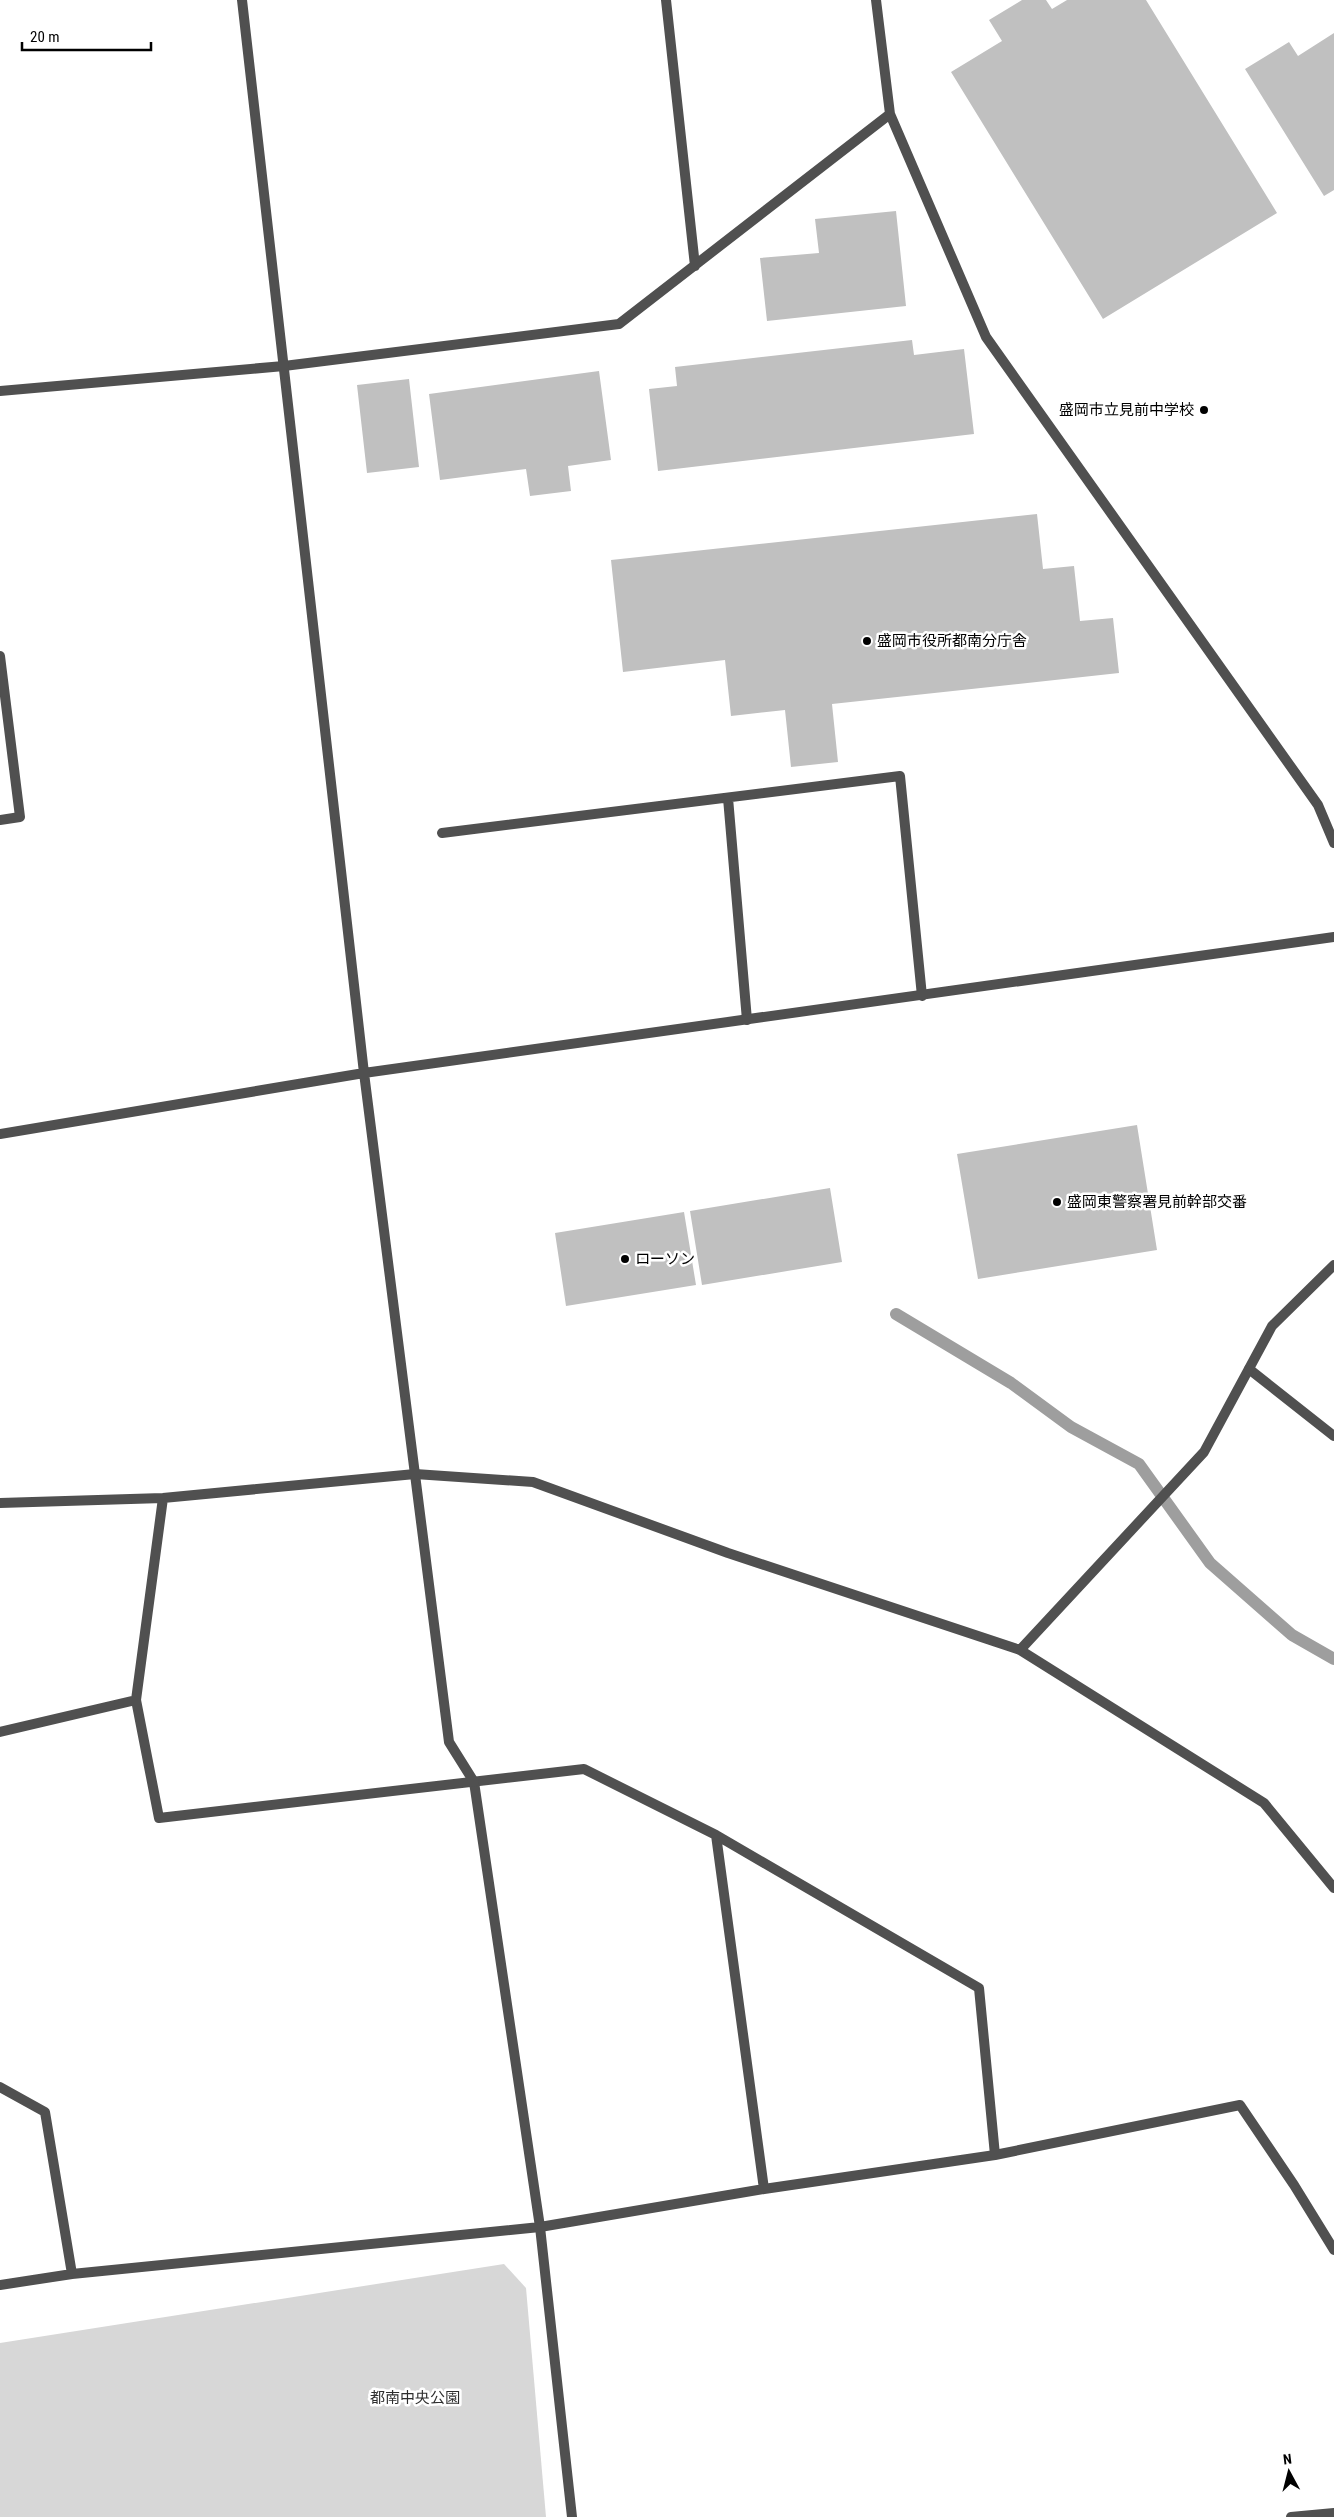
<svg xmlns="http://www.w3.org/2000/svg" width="1334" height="2517" font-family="'Roboto Condensed','Noto Sans JP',sans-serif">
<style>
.green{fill:#d7d7d7}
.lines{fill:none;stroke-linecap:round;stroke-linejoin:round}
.stream{stroke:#9e9e9e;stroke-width:12}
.building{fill:#c0c0c0}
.service{stroke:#505050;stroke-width:10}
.minor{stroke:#505050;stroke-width:10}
.tertiary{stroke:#505050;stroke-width:10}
.poi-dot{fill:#000;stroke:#fff;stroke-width:2}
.labels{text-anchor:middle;stroke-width:5;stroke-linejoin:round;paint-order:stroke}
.poi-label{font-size:15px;fill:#000;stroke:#fff;text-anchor:start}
.park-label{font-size:15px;fill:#2e2e2e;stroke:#fff}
</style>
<rect width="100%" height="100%" fill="#fff"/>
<path class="green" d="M504,2264l22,24 20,229h-546v-174z"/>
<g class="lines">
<path class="stream" d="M896,1314l115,69 60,44 68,37 71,99 82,72 42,24"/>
</g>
<path class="building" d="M1022,0h24l6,9 15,-9h79l131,213 -174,106 -152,-247 51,-31 -13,-21z
M1334,33v157l-10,6 -79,-127 44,-27 9,14z
M896,211l10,95 -139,15 -7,-63 59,-5 -4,-34z
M912,340l2,15 50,-6 10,85 -316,37 -9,-82 28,-3 -2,-19z
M599,371l12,89 -43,6 3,25 -41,5 -4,-27 -86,11 -11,-86z
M409,379l10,88 -52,6 -10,-88z
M1037,514l6,55 31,-3 6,55 33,-3 6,55 -287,31 6,58 -47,5 -6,-57 -54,6 -6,-56 -102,12 -12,-112z
M1137,1125l20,125 -179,29 -21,-125z
M830,1188l12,74 -140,23 -12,-74z
M684,1212l12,73 -130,21 -11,-73z"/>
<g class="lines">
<path class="service" d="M728,798l19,222
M442,833l458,-57 22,220
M1249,1369l85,67"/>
<path class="minor" d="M666,0l29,266
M876,0l14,114 96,223 332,468 16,38
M0,391l284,-25 335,-42 271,-210
M0,656l20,161 -20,3
M1334,1265l-62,61 -68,126 -184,198 244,153 70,85
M163,1498l-27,202 23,118 425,-49 132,66 263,153 16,167
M0,1503l163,-5 252,-24 118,8 195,71 292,97
M0,1732l136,-32
M474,1782l66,445 32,290
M716,1835l48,354
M0,2087l45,25 27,162
M0,2285l72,-11 468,-47 224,-38 231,-34 245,-50 54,80 40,65
M1291,2517l43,-4"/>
<path class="tertiary" d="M242,0l122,1073 85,669 25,40
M0,1134l364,-61 970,-136"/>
</g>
<g class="poi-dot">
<circle cx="1204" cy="410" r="5"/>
<circle cx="867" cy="641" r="5"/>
<circle cx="1057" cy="1202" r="5"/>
<circle cx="625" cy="1259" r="5"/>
</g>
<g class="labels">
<g class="poi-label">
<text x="1194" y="415" text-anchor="end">盛岡市立見前中学校</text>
<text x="877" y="646">盛岡市役所都南分庁舎</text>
<text x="1067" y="1207">盛岡東警察署見前幹部交番</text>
<text x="635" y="1264">ローソン</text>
</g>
<g class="park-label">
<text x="415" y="2403">都南中央公園</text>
</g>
</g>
<g transform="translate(1289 2472) rotate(353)" stroke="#ffffff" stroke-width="4" paint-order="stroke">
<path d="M0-4L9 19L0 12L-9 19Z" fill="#000000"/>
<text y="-8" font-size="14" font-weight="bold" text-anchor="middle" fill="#000000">N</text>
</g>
<path d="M22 42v8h129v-8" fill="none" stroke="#000000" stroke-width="2.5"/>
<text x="30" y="42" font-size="15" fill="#000000" stroke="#ffffff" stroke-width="4" paint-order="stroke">20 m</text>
</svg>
